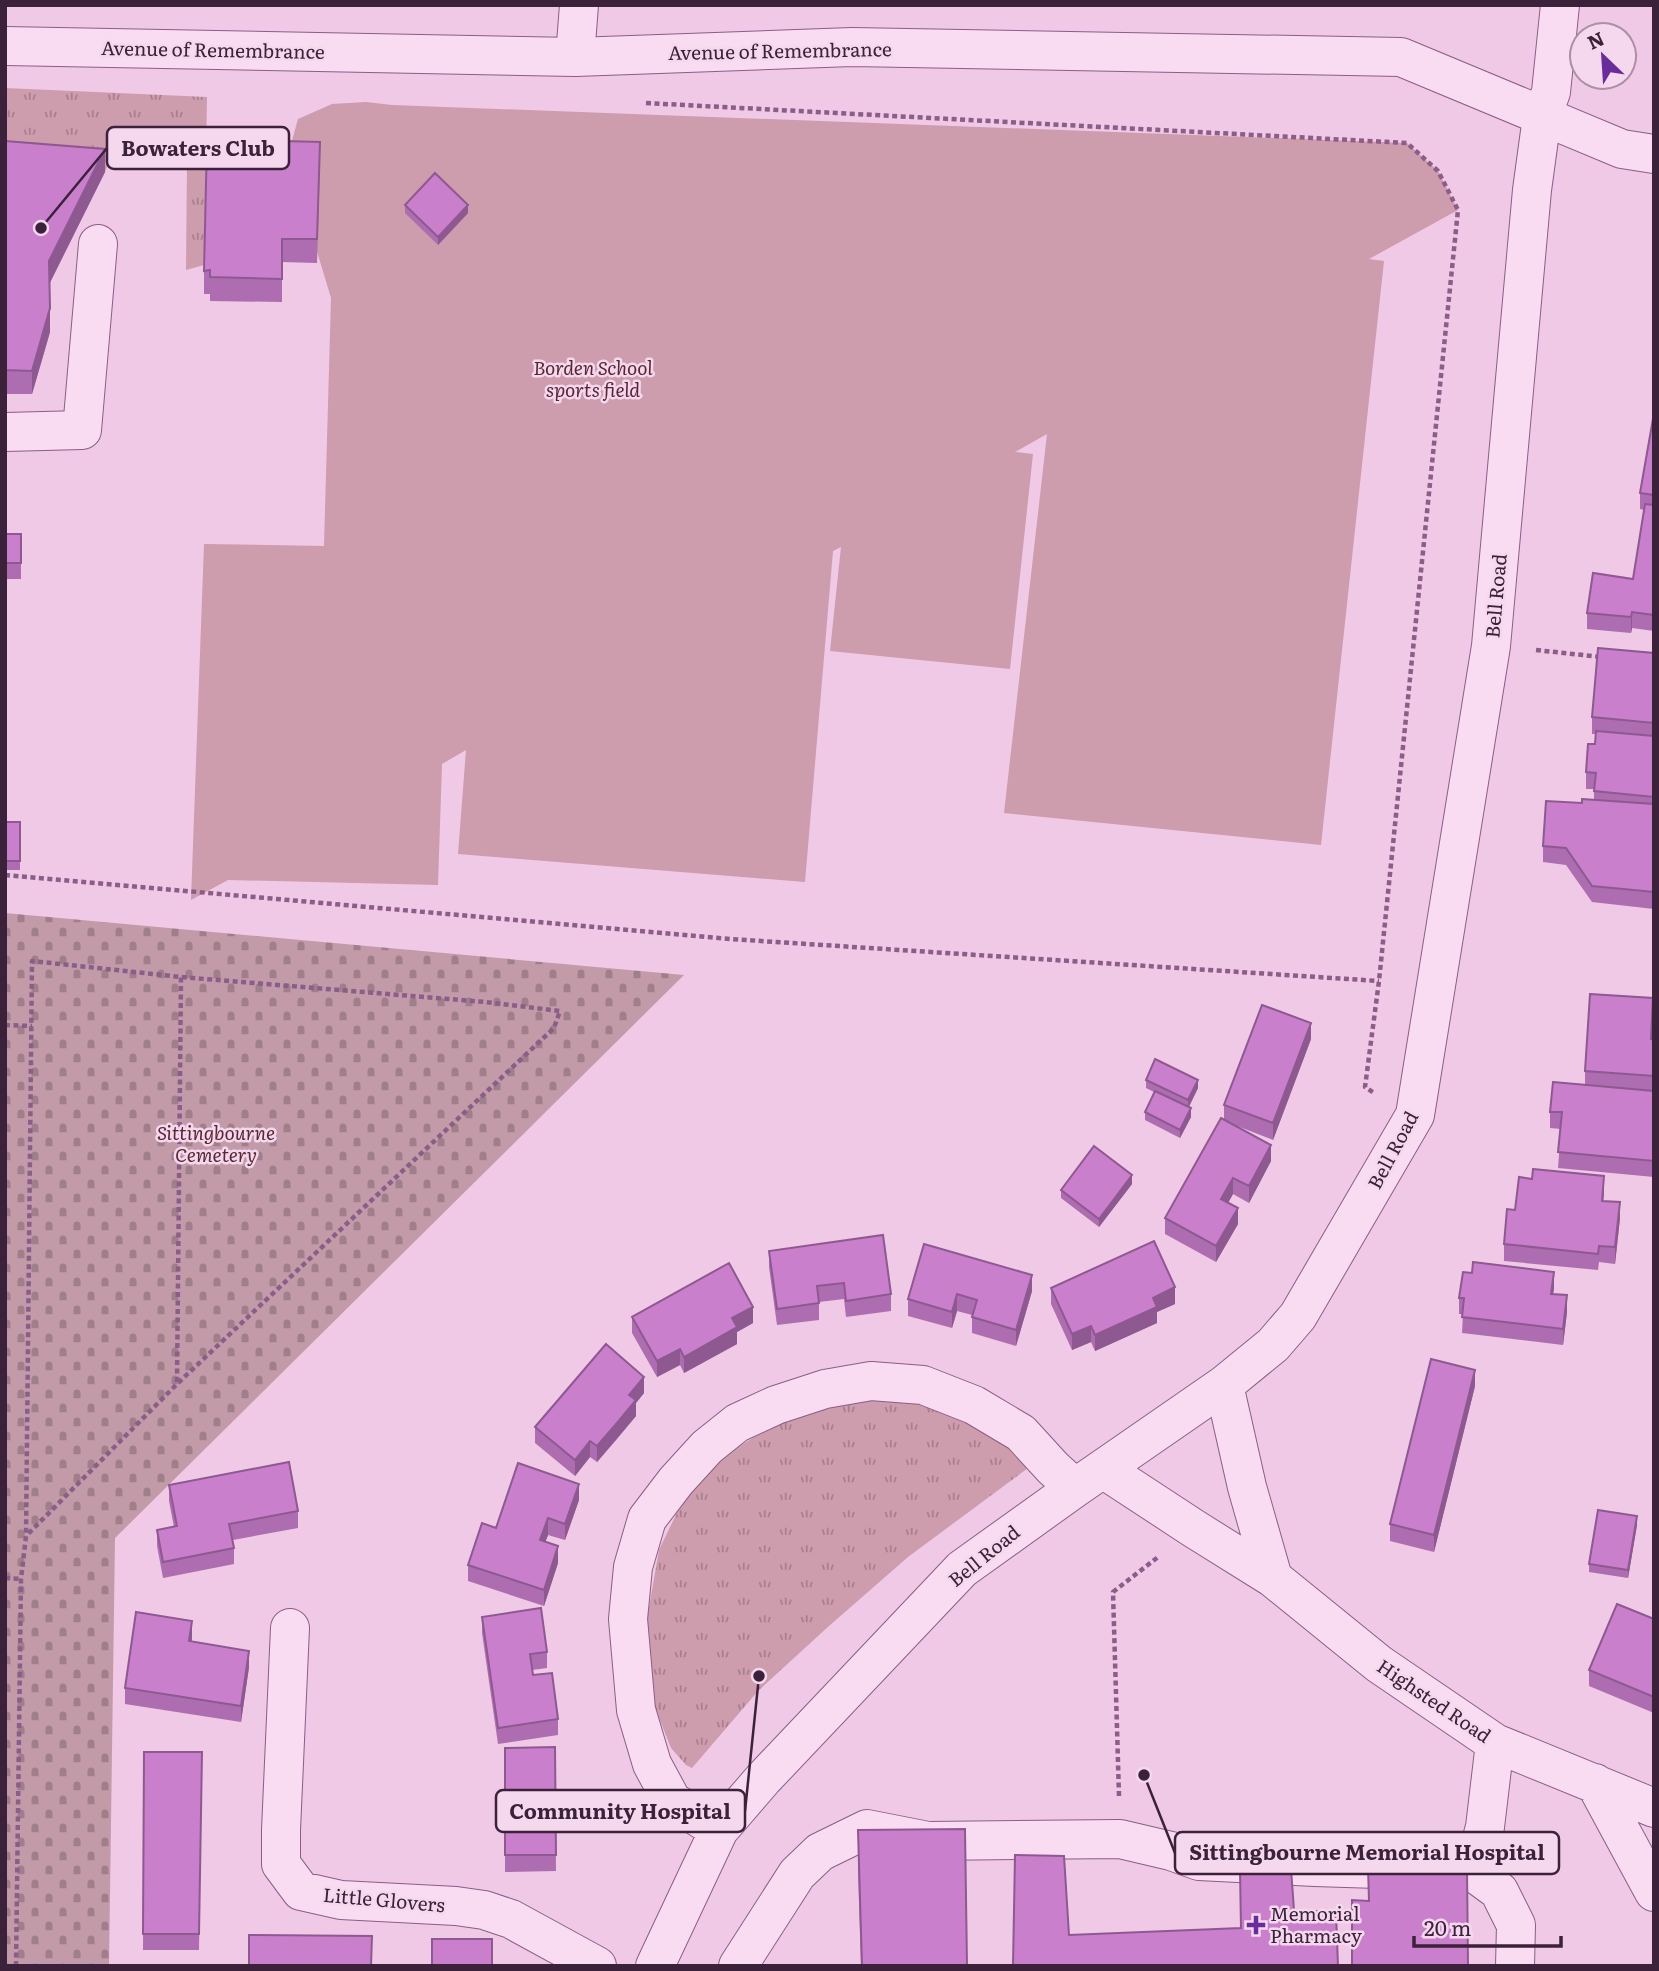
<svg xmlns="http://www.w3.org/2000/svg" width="1659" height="1971" font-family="Literata,serif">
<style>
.grass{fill:url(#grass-tufts)}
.cemetery{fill:url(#cemetery-stones)}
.park{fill:#cd9cad}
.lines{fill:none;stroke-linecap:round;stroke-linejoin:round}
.minor-casing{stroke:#8b5d88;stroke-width:40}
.path{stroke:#8b5d88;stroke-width:4.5;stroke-dasharray:5 3.5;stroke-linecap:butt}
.minor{stroke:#f9dcf2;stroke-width:38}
.wall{fill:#ae6db0}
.shaded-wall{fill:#8d5990}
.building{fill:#ca7fcd;stroke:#8d5990;stroke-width:2}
.poi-dot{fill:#682d9b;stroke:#f6d8ee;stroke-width:2.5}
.labels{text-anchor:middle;stroke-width:5;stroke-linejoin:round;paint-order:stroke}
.street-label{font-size:19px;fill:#3c213b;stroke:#f6d8ee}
.park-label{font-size:19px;font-style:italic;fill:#582731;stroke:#f6d8ee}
.poi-label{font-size:19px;fill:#3c213b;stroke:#f6d8ee;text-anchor:start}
.leader{fill:none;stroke:#3c213b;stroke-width:2.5}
.callout-dot{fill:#3c213b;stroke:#f6d8ee;stroke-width:2.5}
.callout{fill:#f6d8ee;stroke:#3c213b;stroke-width:2.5}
.callout-label{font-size:21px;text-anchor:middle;font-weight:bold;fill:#3c213b}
</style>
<defs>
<pattern id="grass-tufts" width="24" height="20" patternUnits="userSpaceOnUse" patternTransform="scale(1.75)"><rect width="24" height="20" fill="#cd9cad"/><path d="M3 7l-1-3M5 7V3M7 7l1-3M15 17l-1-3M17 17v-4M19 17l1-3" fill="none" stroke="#a87f8e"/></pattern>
<pattern id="cemetery-stones" width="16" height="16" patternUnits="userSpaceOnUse" patternTransform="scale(1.75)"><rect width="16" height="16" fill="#c39ba8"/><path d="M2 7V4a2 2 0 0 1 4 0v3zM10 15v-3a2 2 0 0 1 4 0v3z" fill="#a07e8a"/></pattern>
</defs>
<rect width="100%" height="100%" fill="#efc9e5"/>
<path class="grass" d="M5,88l202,9 -3,168 -18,5 1,-108 -5,-9 -67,-5 -10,24 -100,-7z
M883,1397l55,5 55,23 35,43 -120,89 -79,69 -71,65 -66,77 -6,-3 -15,-17 -15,-38 -12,-74 15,-86 27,-56 21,-23 30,-23 31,-20 39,-22z"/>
<path class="cemetery" d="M5,913l679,62 -569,563 -6,428h-104z"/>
<path class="park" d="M366,102l26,3 1015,38 31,28 20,39 -89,49 15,2 -63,584 -317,-32 43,-379 -32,18 18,2 -23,215 -180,-18 11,-104 -8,4 -28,331 -347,-28 8,-104 -24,14 -4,121 -210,-5 -37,20 13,-356 120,2 7,-248 -43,-143 10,-36 34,-15z"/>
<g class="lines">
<g class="minor-casing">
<path id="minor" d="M5,46l570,11 277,-10 549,10 221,92 32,5
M575,57l4,-52
M5,432l77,-2 16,-186
M1224,1385l23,102 26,91
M1103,1469l90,59 80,50 106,86 116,79 159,65
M290,1628l-9,202v34l20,27 40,9 115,6 28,4 27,9 86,47
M1595,1783l59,109
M719,1830l-47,-29 -20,-37 -16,-54 -8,-91 5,-52 14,-48 29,-38 31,-34 30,-24 39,-18 49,-16 46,-8 52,4 51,20 47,28 32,35 22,20
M1473,1872l12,-45 10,-84
M655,1966l64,-136 44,-51 199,-210 113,-81 149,-103 49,-40 25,-29 117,-201 76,-469 41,-456 10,-73 9,-25 9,-87
M738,1966l59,-92 23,-22 47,-23 61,12 192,-2 51,12 28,10 116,6 158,5 26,19 17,34 -1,41"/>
</g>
<path class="path" d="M646,103l761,40 31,28 20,39 -79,771 -14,106 9,6
M1536,650l65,7
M5,875l725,64 649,42
M5,1025l27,1
M177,1382l4,-405
M5,1578l16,1
M1119,1796l-6,-204 45,-35
M16,1966l5,-387 5,-43 6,-575 149,16 304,25 75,9 -6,17 -377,356 -151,152"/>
<use href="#minor" class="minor"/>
</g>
<path class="wall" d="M5,141l100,31 -55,111v49l-18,62h-27z
M320,165l-3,98 -35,-1v40l-72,-1v-7h-6v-23z
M405,205l63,8 -30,32 -33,-32z
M1654,413v218l-22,-3 -1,5 -44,-4v-16l46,-34 11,-69 -4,-1v-16z
M5,534h16v45h-15z
M1654,653v256l-62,-7 -26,-37 -23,-3v-16l39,-43 12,-3v-11h-8v-17l9,-28 1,-10h-4v-17z
M5,822h15v48h-15z
M1653,1014l-1,25 2,1v137l-96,-9 3,-39 -11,-1v-16l35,-27v-14z
M1311,1039l-38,101 -36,-14 34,35 -22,42 -16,-9 -5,9 10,21 -22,38 -51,-28v-16l59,-98v-15z
M1146,1080l52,8 -9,19 2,10 -11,21 -35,-18v-8l9,-20 -8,-4z
M1132,1184l-33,43 -38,-29v-8z
M1604,1192l-1,9 17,17 -5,46 -16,-2 -1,8 -94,-9v-17z
M924,1244l108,47 -16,55 -44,-13v-18l-15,-4 -5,17 -44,-12v-17z
M769,1251l122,43v17l-45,6 -2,-18 -25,3v18l-42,5 -8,-58z
M1051,1288l124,16 -18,8v11l-62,28 -4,-9 -19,8 -21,-46z
M1554,1288l-1,6 14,18 -4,33 -101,-12 1,-19h-4v-16z
M632,1317l121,6 -16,9v12l-53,29 -4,-8 -23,12 -25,-44z
M1475,1386l-41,166 -44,-11v-17z
M644,1393l-8,10v13l-19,23 -20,23 -7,-5 -15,19 -40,-33v-16z
M169,1485l129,26v17l-65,12 1,8v16l-71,14 -6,-32v-16l17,-3 -5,-26z
M579,1500l-14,40 -17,-5 -3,7 13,21 -14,43 -76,-25v-16l28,-37z
M1637,1525l-9,53 -39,-6v-8z
M482,1617l65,35v16l-15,2 1,5 25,44v16l-60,9 -16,-111z
M1654,1619v94l-65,-27v-16z
M192,1637v4l57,26 -8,55 -116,-18v-16z
M555,1747l1,124 -51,1v-124z
M144,1752h58l-3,198h-56z
M858,1830l109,136h-106l-3,-95z
M1240,1871l54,39 44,56 -269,-31 171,-7z"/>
<path class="shaded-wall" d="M105,149v23l-56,112v-23z
M468,205v8l-30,32v-8z
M50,308v24l-18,62v-23z
M1632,612v16l-1,5v-16z
M1311,1023v16l-38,101v-17z
M1198,1080v8l-10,20v-8z
M1191,1108v9l-11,21v-8z
M1271,1145v16l-22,42v-17z
M1132,1175v9l-33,43v-8z
M1604,1176v16l-2,25v-16z
M1233,1178v16l-12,21v-16z
M1620,1202v16l-5,46v-17z
M1238,1208v16l-22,38v-16z
M1554,1272v16l-3,22v-16z
M1032,1275v16l-16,55v-16z
M1175,1287v17l-18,8v11l-62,28v-16l58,-37z
M957,1294v17l-5,17v-16z
M1567,1295v17l-4,33v-16z
M753,1307v16l-16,9v12l-53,29v-16l48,-39z
M1091,1326v16l-19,8v-16z
M680,1349v16l-23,12v-16z
M1475,1370v16l-41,166v-17z
M644,1377v16l-8,10v13l-39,46v-16l32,-51z
M590,1441v16l-15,19v-16z
M579,1484v16l-14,40v-16z
M1637,1516v9l-9,53v-8z
M548,1518v17l-8,22v-17z
M558,1546v17l-14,43v-16z
M192,1621v16l-3,20v-16z
M249,1651v16l-8,55v-16z"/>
<path class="building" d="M207,139l113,3 -3,97h-35v40l-72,-2v-7l-6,1z
M5,141l100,8 -56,112 1,47 -18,63 -27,-1z
M435,173l33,32 -30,32 -33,-32z
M1654,413v82l-14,-2z
M1645,504l9,1v110l-22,-3 -1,5 -44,-4 6,-40 40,6z
M5,534h16v29h-15l-1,25z
M1598,648l56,5v70l-62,-6z
M1596,731l58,5v61l-60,-6 2,-18 -10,-1 2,-28h7z
M1582,799l72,5v88l-62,-6 -26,-38 -23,-2 3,-45 36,2z
M5,822h15v39h-15z
M1590,994l63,4 -2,41 3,1v36l-69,-5z
M1262,1005l49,18 -38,100 -49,-18z
M1155,1059l43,21 -10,20 -42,-20z
M1553,1082l101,9v70l-96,-9 4,-40h-12z
M1155,1091l36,17 -11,22 -35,-18z
M1221,1118l50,27 -22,41 -16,-8 -12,21 17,9 -22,38 -51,-28z
M1094,1146l38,29 -33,44 -38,-29z
M1533,1169l71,7 -2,25 18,1 -5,45 -16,-1 -1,8 -94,-10 3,-35 8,1 4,-33 13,2z
M883,1235l8,59 -45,7 -2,-18 -27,3 2,17 -42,6 -8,-58z
M1154,1241l21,46 -22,11 4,9 -62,28 -4,-9 -19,8 -21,-46z
M924,1244l108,31 -16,55 -44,-13 5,-17 -20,-6 -5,18 -44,-13z
M1473,1262l81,10 -3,22 16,1 -4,34 -101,-12 2,-19h-5l4,-26 9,1z
M729,1263l24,44 -21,11 5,9 -53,30 -4,-8 -23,12 -25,-44z
M606,1344l38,33 -15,18 7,5 -19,23 -20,23 -7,-5 -15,19 -40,-33z
M1431,1359l44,11 -41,165 -44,-11z
M289,1462l9,49 -69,13 5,24 -71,14 -6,-32 20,-4 -8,-41z
M518,1463l61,21 -14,40 -17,-6 -8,22 18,6 -14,44 -76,-25 14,-42 14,5z
M1598,1510l39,6 -9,54 -39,-6z
M1617,1604l37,15v78l-65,-27z
M541,1608l6,44 -17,2 3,21 19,-2 6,46 -60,9 -16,-111z
M136,1612l56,9 -3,20 60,10 -8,55 -116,-18z
M555,1747l1,108h-51v-107z
M144,1752h58l-3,182h-56z
M965,1829l2,137h-105l-4,-136z
M1015,1855l49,1 5,79 172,-7 -1,-57 51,-2 3,41 42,2 2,54h-325z
M1368,1867l99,2 1,97h-116v-66l17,1z
M249,1935l123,1 -1,30h-122z
M432,1939h60v27h-60z"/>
<path class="poi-dot" d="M1252.5 1914.5h7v7h7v7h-7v7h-7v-7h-7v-7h7z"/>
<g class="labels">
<g class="street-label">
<text transform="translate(213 50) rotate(1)" y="7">Avenue of Remembrance</text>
<text transform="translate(780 51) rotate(-1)" y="7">Avenue of Remembrance</text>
<text transform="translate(1496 596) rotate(-85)" y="7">Bell Road</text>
<text transform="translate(1393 1150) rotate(-62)" y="7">Bell Road</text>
<text transform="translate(984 1556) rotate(-39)" y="7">Bell Road</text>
<text transform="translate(1434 1701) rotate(34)" y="7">Highsted Road</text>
<text transform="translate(384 1900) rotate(5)" y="7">Little Glovers</text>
</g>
<g class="park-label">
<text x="593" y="375">Borden School<tspan x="593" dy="22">sports field</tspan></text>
<text x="216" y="1140">Sittingbourne<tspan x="216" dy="22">Cemetery</tspan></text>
</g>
<g class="poi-label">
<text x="1270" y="1921">Memorial<tspan x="1270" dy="22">Pharmacy</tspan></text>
</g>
</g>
<path class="leader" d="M41 228L107 148M759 1676L745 1811M1144 1775L1175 1853"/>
<g class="callout-dot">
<circle cx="41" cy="228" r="7"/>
<circle cx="759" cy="1676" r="7"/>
<circle cx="1144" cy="1775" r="7"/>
</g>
<g class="callout">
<rect x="107" y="127" width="182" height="42" rx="7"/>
<rect x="496" y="1790" width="249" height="42" rx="7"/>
<rect x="1175" y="1832" width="384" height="42" rx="7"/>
</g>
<g class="callout-label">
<text x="198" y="156">Bowaters Club</text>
<text x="620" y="1819">Community Hospital</text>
<text x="1367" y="1860">Sittingbourne Memorial Hospital</text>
</g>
<rect width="1659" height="1971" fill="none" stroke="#3c213b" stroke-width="14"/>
<g transform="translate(1603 56) rotate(335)"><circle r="33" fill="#f6d8ee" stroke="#ac8fa6" stroke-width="2"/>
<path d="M0-5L12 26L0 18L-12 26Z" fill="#682d9b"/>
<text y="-10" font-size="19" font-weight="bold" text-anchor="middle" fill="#3c213b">N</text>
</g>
<path d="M1414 1936v10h147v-10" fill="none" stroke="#3c213b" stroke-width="3.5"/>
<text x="1424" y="1936" font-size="21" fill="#3c213b" stroke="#f6d8ee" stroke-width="5" paint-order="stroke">20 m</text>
</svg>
